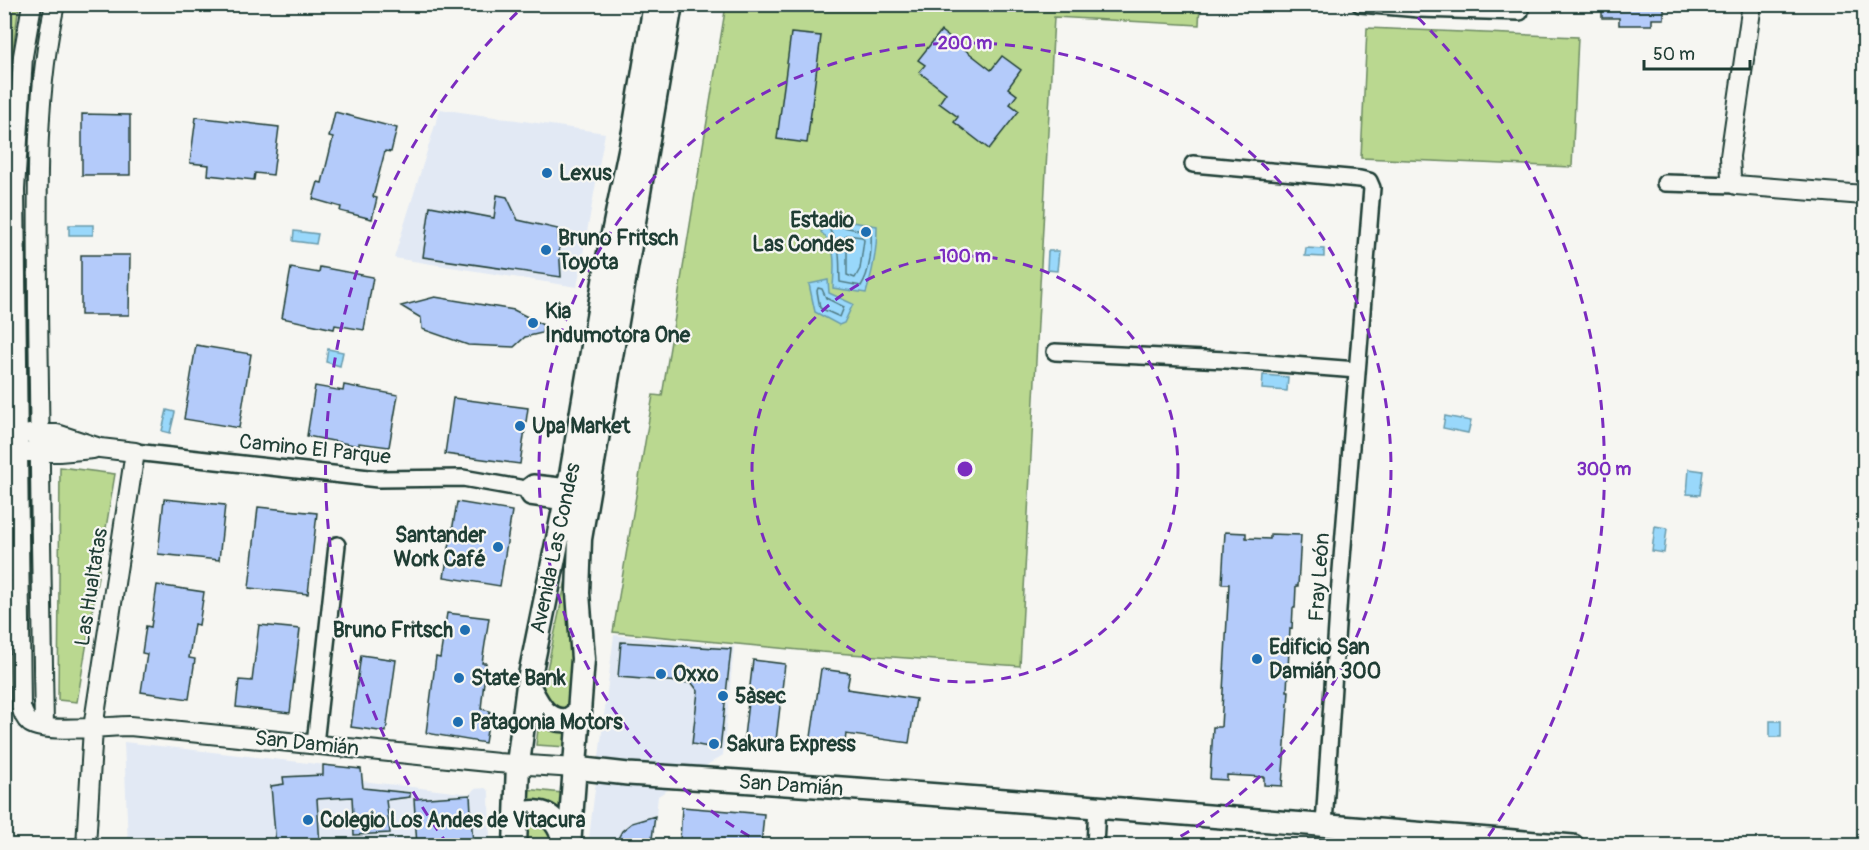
<svg xmlns="http://www.w3.org/2000/svg" width="1869" height="850" font-family="Pangolin,sans-serif">
<style>
.built{fill:#e2e9f4}
.green{fill:#bad890;stroke:#6c8a62;stroke-width:1.5}
.water{fill:#99d8fb;stroke:#689aab;stroke-width:1.5}
.lines{fill:none;stroke-linecap:round;stroke-linejoin:round}
.shore{stroke:#507b84;stroke-width:1.5}
.building{fill:#b4cbfa;stroke:#1f3d34;stroke-width:1.5}
.minor-casing{stroke:#1f3d34;stroke-width:20}
.tertiary-casing{stroke:#1f3d34;stroke-width:22}
.secondary-casing{stroke:#1f3d34;stroke-width:26}
.primary-casing{stroke:#1f3d34;stroke-width:27}
.minor{stroke:#f6f6f2;stroke-width:15}
.tertiary{stroke:#f6f6f2;stroke-width:18}
.secondary{stroke:#f6f6f2;stroke-width:21}
.primary{stroke:#f6f6f2;stroke-width:22}
.ring{fill:none;stroke:#7b2cbf;stroke-width:3;stroke-dasharray:10 8}
.poi-dot{fill:#1f6fb2;stroke:#f6f6f2;stroke-width:2}
.labels{text-anchor:middle;stroke-width:4.5;stroke-linejoin:round;paint-order:stroke}
.poi-label{font-size:21px;font-weight:bold;fill:#1f3d34;stroke:#f6f6f2;text-anchor:start}
.street-label{font-size:21px;fill:#1f3d34;stroke:#f6f6f2}
.centre{fill:#7b2cbf;stroke:#f6f6f2;stroke-width:3}
.ring-label{font-size:18px;text-anchor:middle;font-weight:bold;fill:#7b2cbf;stroke:#f6f6f2;stroke-width:4.5;stroke-linejoin:round;paint-order:stroke}
</style>
<rect width="100%" height="100%" fill="#f6f6f2"/>
<filter id="ink" filterUnits="userSpaceOnUse"><feTurbulence type="fractalNoise" baseFrequency=".0167" numOctaves="2"/><feDisplacementMap in="SourceGraphic" scale="12" xChannelSelector="R" yChannelSelector="G"/><feConvolveMatrix kernelMatrix="1 2 1 2 8 2 1 2 1" color-interpolation-filters="sRGB"/></filter>
<g filter="url(#ink)">
<path class="built" d="M440,109l165,24 -28,154 -183,-29z
M614,635l120,12 -11,108 -65,41 -5,49 -65,1z
M124,742l237,27 1,12 108,13 4,-5 11,-1 4,3 1,54h-362z"/>
<path class="green" d="M5,4l14,1 -10,74 -4,64z
M726,5h474l-1,20 -145,-8 -34,649 -199,-14 -208,-20 40,-237 9,1z
M1367,28l211,9 -6,130 -211,-9z
M5,244l4,520 -4,2h-1z
M60,467l55,7 -38,228 -19,-2z
M567,575l5,99 -3,32 -7,7 -20,-20z
M539,722l12,7h18l-2,18 -31,-2z
M526,789l36,4 -2,16 -3,2 -32,-8z
M527,823l16,1 8,11 1,10h-28z"/>
<path class="water" d="M833,217l6,3 38,6c0,24 -4,45 -11,67l-33,-5c1,-22 5,-40 -12,-56z
M69,225h24v10h-24z
M294,231l24,3 -2,10 -23,-3z
M1306,248l18,1v8l-19,-1z
M1048,251h11l-2,20 -10,-1z
M828,280l1,13 24,11 -9,19 -5,2 -24,-13 -6,-28z
M328,349l15,3 -3,14 -14,-4z
M1263,375l25,2 -1,14 -25,-2z
M167,410l8,2 -5,21 -8,-2z
M1445,416l26,5 -3,12 -25,-5z
M1689,469l14,2 -3,24 -13,-1z
M1655,526l12,2 -3,25 -12,-2z
M1770,721h11v16h-11z"/>
<g class="lines">
<path class="shore" d="M835,225l36,8c1,17 -1,39 -10,53l-21,-4c-1,-19 2,-36 -10,-51z
M847,235l15,2 2,3 -4,29 -5,9 -8,-3v-23l-3,-14z
M818,288l4,1 4,9 18,9 -4,10 -20,-9 -3,-17z"/>
</g>
<path class="building" d="M1602,4h62v15h-12v6h-33v-7h-17z
M941,31l50,39 11,-14 19,14 -13,18 9,7 -7,9 9,7 -30,38 -35,-27 4,-5 -19,-14 7,-10 -27,-21 6,-7 -7,-5z
M791,33l30,3 -14,107 -30,-4z
M335,112l62,16 -6,24 -6,-1 -12,46 4,1 -5,21 -32,-8 1,-4 -28,-8 5,-17 4,1 11,-45 -4,-1z
M82,114l48,1v60h-48z
M196,117l83,10 -6,48 -18,-2 -1,7 -46,-5 1,-10 -19,-2z
M497,195l10,2 11,23 40,9 3,48 -138,-20 7,-51 64,12z
M81,255h49l-1,60h-48z
M320,267l53,10 -9,53 -29,-5 -1,4 -52,-11 9,-50 28,5z
M435,297l79,13 29,15 -1,8 -17,4 -11,10 -46,-2 -46,-16 -1,-11 -20,-12z
M196,345l55,9 -12,74 -55,-9z
M344,385l54,10 -9,52 -30,-4v3l-52,-10 8,-50 28,5z
M453,398l75,10 -8,56 -75,-10z
M164,499l61,6 -6,55 -61,-6z
M457,502l55,9 -12,75 -56,-9z
M258,507l59,6 -9,81 -59,-6z
M1225,532l21,1v5l24,1v-5l31,1 -3,51h-2l-1,22h-2l-1,21 -2,-1 -3,63h2l-7,95 -18,-1v-8l-37,-2v5l-17,-1 3,-52h8l8,-143h-7z
M157,585l47,7 -5,33 -5,-1 -5,34 6,1 -6,40 -48,-7 6,-38 -5,-1 4,-27 5,1z
M447,613l42,5 -7,45h4l-5,46 9,2 -5,32 -59,-10 10,-76 4,1z
M259,625l41,4 -10,84 -54,-6 3,-27 13,1z
M621,642l110,7 -11,100 -28,-5 6,-53 -6,-8 -74,-6z
M361,655l35,5 -10,72 -35,-5z
M753,660l32,4 -10,85 -32,-4z
M821,669l29,4 -3,16 69,10 -7,44 -63,-9 -2,15 -34,-5z
M323,765l38,4 2,19 47,5v4l-24,3 4,33 -36,2 -2,-38 -35,2 3,47h-44l-5,-60 13,-2 -1,-7 40,-2z
M470,795l3,51h-56l-3,-47z
M682,807l82,7 -3,32h-61l1,-5 -21,-1z
M655,816l-4,30h-37l8,-15 10,-8z"/>
<g class="lines">
<g class="minor-casing">
<path id="minor" d="M1360,4l59,5 101,3
M1193,164l167,15 9,2 3,7 -33,407 -15,229
M1665,183l71,2
M1055,352l171,8 131,10
M135,452l243,27 85,-1 62,11 8,-6 36,4
M525,489l5,8 35,5
M315,744l22,-199
M1095,846l2,-40"/>
</g>
<g class="tertiary-casing">
<path id="tertiary" d="M32,4l-9,52 -8,134 6,517c2,6 4,12 9,16 17,11 78,3 100,3l368,37 77,5
M1752,4l-22,152 1,21 5,8 128,10
M29,434h28l43,14 35,4 -42,276 -7,118
M27,452h32l34,-3
M44,727c-2,-140 -5,-279 -6,-419 0,-101 -5,-204 17,-304"/>
</g>
<g class="secondary-casing">
<path id="secondary" d="M575,768l53,6c315,19 630,46 945,72"/>
</g>
<g class="primary-casing">
<path id="primary" d="M528,685c9,17 17,38 40,35l12,-8
M516,821c10,-13 30,-11 39,1 6,7 8,16 11,24
M515,846l3,-82 10,-79 43,-210 37,-217 26,-127 21,-127
M569,846l14,-187 -5,-66 2,-54 91,-535"/>
</g>
<use href="#minor" class="minor"/>
<use href="#tertiary" class="tertiary"/>
<use href="#secondary" class="secondary"/>
<use href="#primary" class="primary"/>
</g>
</g>
<g class="ring">
<circle cx="965" cy="469" r="213"/>
<path d="M765 845A426 426 0 1 1 1165 845"/>
<path d="M448 845A639 639 0 0 1 525 5M1405 5A639 639 0 0 1 1482 845"/>
</g>
<g class="poi-dot">
<circle cx="547" cy="173" r="6"/>
<circle cx="866" cy="232" r="6"/>
<circle cx="546" cy="250" r="6"/>
<circle cx="533" cy="323" r="6"/>
<circle cx="520" cy="426" r="6"/>
<circle cx="498" cy="547" r="6"/>
<circle cx="465" cy="630" r="6"/>
<circle cx="1257" cy="659" r="6"/>
<circle cx="661" cy="674" r="6"/>
<circle cx="459" cy="678" r="6"/>
<circle cx="723" cy="696" r="6"/>
<circle cx="458" cy="722" r="6"/>
<circle cx="714" cy="744" r="6"/>
<circle cx="308" cy="820" r="6"/>
</g>
<g class="labels">
<g class="poi-label">
<text x="559" y="180">Lexus</text>
<text x="854" y="227" text-anchor="end">Estadio<tspan x="854" dy="24">Las Condes</tspan></text>
<text x="558" y="245">Bruno Fritsch<tspan x="558" dy="24">Toyota</tspan></text>
<text x="545" y="318">Kia<tspan x="545" dy="24">Indumotora One</tspan></text>
<text x="532" y="433">Upa Market</text>
<text x="486" y="542" text-anchor="end">Santander<tspan x="486" dy="24">Work Café</tspan></text>
<text x="453" y="637" text-anchor="end">Bruno Fritsch</text>
<text x="1269" y="654">Edificio San<tspan x="1269" dy="24">Damián 300</tspan></text>
<text x="673" y="681">Oxxo</text>
<text x="471" y="685">State Bank</text>
<text x="735" y="703">5àsec</text>
<text x="470" y="729">Patagonia Motors</text>
<text x="726" y="751">Sakura Express</text>
<text x="320" y="827">Colegio Los Andes de Vitacura</text>
</g>
<g class="street-label">
<text transform="translate(315 449) rotate(6)" y="7">Camino El Parque</text>
<text transform="translate(555 548) rotate(-78)" y="7">Avenida Las Condes</text>
<text transform="translate(1319 577) rotate(-86)" y="7">Fray León</text>
<text transform="translate(91 587) rotate(-81)" y="7">Las Hualtatas</text>
<text transform="translate(307 743) rotate(6)" y="7">San Damián</text>
<text transform="translate(791 785) rotate(4)" y="7">San Damián</text>
</g>
</g>
<circle cx="965" cy="469" r="9" class="centre"/>
<g class="ring-label">
<text x="965" y="49">200 m</text>
<text x="965" y="262">100 m</text>
<text x="1604" y="475">300 m</text>
</g>
<rect width="1869" height="850" fill="none" stroke="#f6f6f2" stroke-width="24"/>
<rect x="12" y="12" width="1845" height="826" fill="none" stroke="#1f3d34" stroke-width="2" filter="url(#ink)"/>
<path d="M1644 60v9h106v-9" fill="none" stroke="#1f3d34" stroke-width="3"/>
<text x="1653" y="60" font-size="18" fill="#1f3d34" stroke="#f6f6f2" stroke-width="4.5" paint-order="stroke">50 m</text>
</svg>
